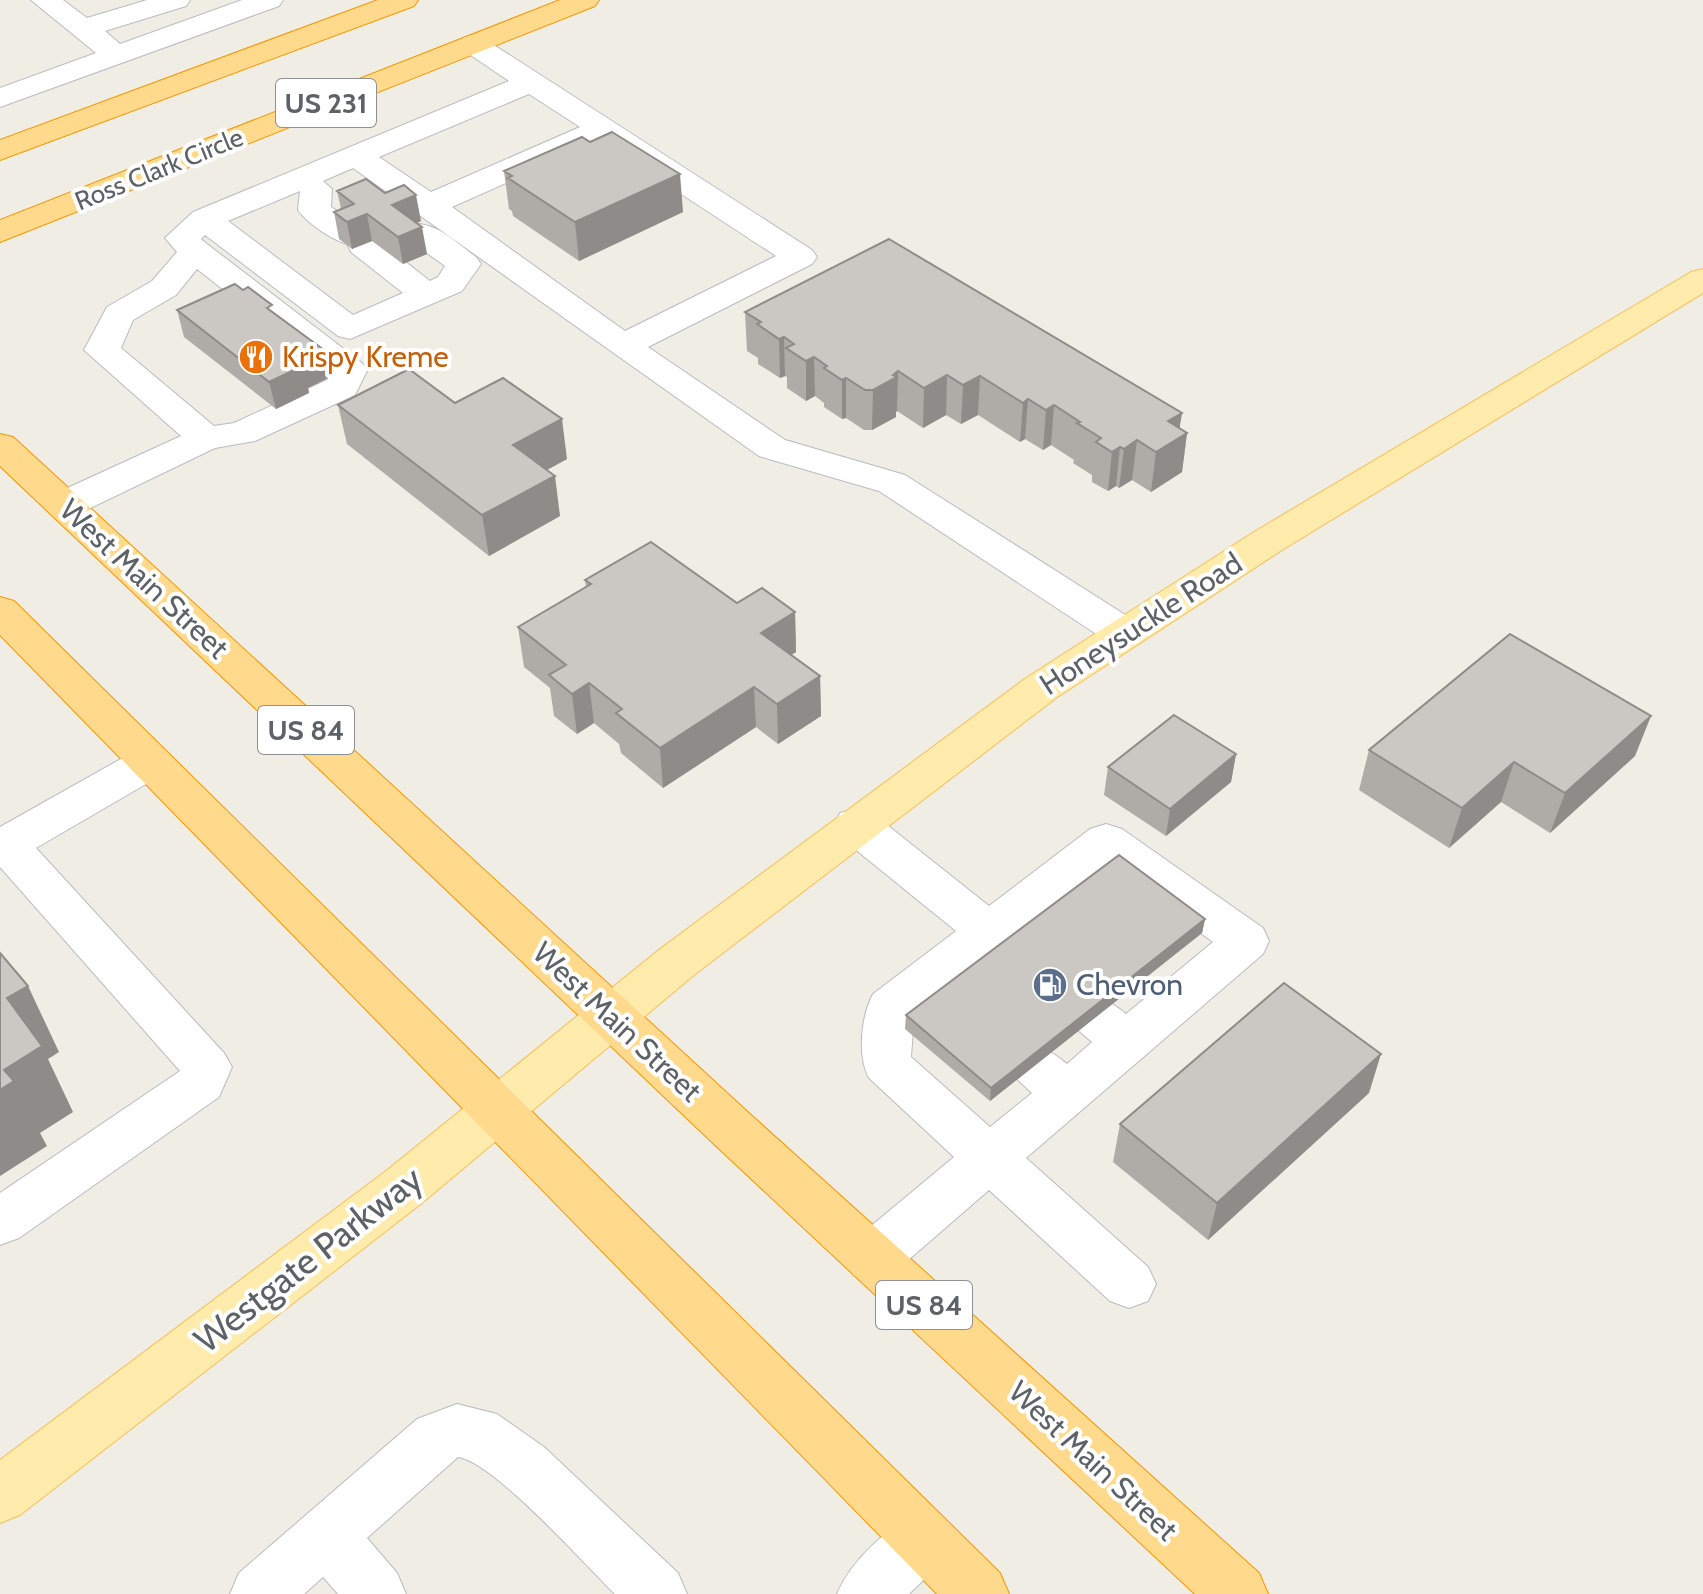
<svg xmlns="http://www.w3.org/2000/svg" width="1703" height="1594" font-family="Cabin,sans-serif">
<style>
.lines{fill:none;stroke-linecap:round;stroke-linejoin:round}
.minor-casing{stroke:#b8bbc0;stroke-width:2}
.major-casing{stroke:#f9bf55;stroke-width:2}
.highway-casing{stroke:#f59700;stroke-width:2}
.minor{fill:#fff;fill-rule:evenodd}
.major{fill:#ffebab;fill-rule:evenodd}
.highway{fill:#ffda8d;fill-rule:evenodd}
.wall{fill:#afaba7}
.shaded-wall{fill:#8e8b88}
.building{fill:#cbc7c2;stroke:#8e8b88;stroke-width:2}
.labels{text-anchor:middle;stroke-width:8;stroke-linejoin:round;paint-order:stroke}
.far-street-label{font-size:26px;fill:#5d6267;stroke:#fff}
.shield{fill:#fff;stroke:#8e9195;stroke-width:2}
.shield-label{font-size:28px;font-weight:bold;fill:#5d6267}
.food-label{font-size:30px;fill:#c56008;stroke:#fff;text-anchor:start}
.street-label{font-size:30px;fill:#5d6267;stroke:#fff}
.service-label{font-size:30px;fill:#4e5e75;stroke:#fff;text-anchor:start}
.near-street-label{font-size:36px;fill:#5d6267;stroke:#fff}
</style>
<rect width="100%" height="100%" fill="#f0ede5"/>
<g class="lines">
<g class="minor-casing">
<path id="minor" d="M31,0h32l24,18 60,-18h43l-4,6 -81,25 15,13 122,-44h41l-4,6 -279,101v-19l96,-35z
M473,35l10,3 329,212 5,7 -5,7 -164,83 137,93 120,35 233,148 6,10 -6,10 -14,4 -14,-4 -231,-152 -120,-35 -406,-288 -30,13 9,8 -1,18 30,20 3,8 11,3 55,43 8,-4 7,-11 -38,-27 -4,-7 4,-7c27,-6 48,17 69,32l5,7 -19,27 -112,48 -12,-3 -133,-101 -4,4 6,5 155,119 5,8 -12,24 -100,46 -40,7 -137,66 -14,3 -14,-3 -5,-9 5,-9 131,-60 -97,-86 23,-43 45,-26 25,-29 -12,-14 28,-26 316,-131 -46,-31 -5,-6 5,-6zM529,94l51,33 -149,65 -52,-35zM600,141l176,115 -151,75 -173,-124zM300,191l-2,19c10,14 33,29 49,34l4,8 52,41 -50,22 -125,-94zM197,269l133,105 -3,6 -93,43 -20,3 -93,-78 12,-28 43,-25z
M150,746l15,5 7,11 -7,11 -129,75 188,205 8,14 -13,30 -200,141 -19,7v-52l180,-122 -180,-204v-40l135,-76z
M856,809l16,4 117,93 101,-77 16,-5 16,5 141,99 6,13 -6,13 -237,204 122,109 8,17 -8,17 -19,7 -19,-7 -121,-111 -98,85 -19,6 -19,-6 -8,-17 8,-17 101,-84 -85,-79c-12,-23 -8,-61 4,-84l83,-63 -116,-94 -6,-12 6,-12zM1107,865l106,77 -87,72c-16,-14 -27,-18 -47,-11l-7,14 7,14 13,11 -25,22c-18,-15 -28,-20 -49,-12l-8,14 8,14 14,13 -42,34 -79,-70 3,-41 75,-59 22,10 17,-5 6,-13 -12,-18z
M457,1404l40,10 47,33 134,126 9,21h-72c-31,-30 -121,-132 -157,-137l-91,81 30,35 9,21h-68l-15,-17 -19,17h-74l9,-21 178,-154z
M924,1511l21,8 8,20 -8,20 -36,35h-72c15,-35 52,-69 87,-83z"/>
</g>
<g class="major-casing">
<path id="major" d="M1703,269v24l-421,257 -226,148 -362,277 -272,228 -402,312 -20,8v-63l386,-289 274,-222 366,-271 228,-146 437,-260z"/>
</g>
<g class="highway-casing">
<path id="highway" d="M378,0h40l-4,6 -414,154v-20z
M560,0h39l-4,6 -595,236v-22z
M0,434l13,3 738,678 508,458 9,21h-73l-480,-449 -715,-679z
M0,597l14,4 986,972 9,21h-72l-937,-959z"/>
</g>
<use href="#minor" class="minor"/>
<use href="#major" class="major"/>
<use href="#highway" class="highway"/>
</g>
<path class="wall" d="M504,171l179,41 -104,49 -66,-45 -1,-5 -3,-2z
M337,191l84,30 -4,2 10,31 -24,10 -31,-23 -20,8 -13,-10 -5,-27 7,-3z
M177,310l97,3 50,37 6,27 -22,11 1,5 -33,16 -92,-72z
M745,312l437,101 -3,15 8,5 -5,39 -31,20 -19,-12 -13,8 -3,-2 -8,5 -16,-9v-7l-19,-12 1,-3 -23,-15 -8,5 -18,-11 -5,3 -42,-27 -17,9 -15,-9 -23,13 -26,-17 -1,1v5l-24,13h-8l-18,-12 -4,1 -18,-12v-4l-9,-7 -9,5 -19,-13v-11l-2,-1 -5,2 -22,-14v-6l-11,-7z
M455,403l112,56 -20,11 13,46 -71,40 -142,-112 -9,-39z
M585,580l210,32 1,40 -5,3 29,21 1,40 -43,28 -22,-17 -93,61 -42,-35 -2,-9 -25,-21 -17,11 -23,-18 -4,-28 -26,-21 -6,-40 68,-40z
M1369,750l266,6 -85,77 -49,-31 -52,46 -90,-58z
M1236,754l-5,28 -65,54 -62,-41 4,-28z
M1205,919l-3,14 -212,168 -85,-72 1,-14z
M1369,1093l-161,147 -95,-78 7,-38z"/>
<path class="shaded-wall" d="M680,174l3,38 -104,49 -4,-39z
M416,195l5,26 -24,11 -5,-27z
M367,214l5,27 -20,8 -5,-27z
M422,227l5,27 -24,10 -5,-27z
M784,337l1,39 -5,2 -1,-39z
M324,350l6,27 -22,11 1,5 -33,16 -7,-27 29,-20z
M814,357l1,39 -9,5v-40z
M898,371l-1,40 -1,1v5l-24,13 1,-40z
M947,375l-1,40 -23,13 1,-40z
M980,376l-2,39 -17,9 2,-39z
M846,378v40l-4,1v-39z
M1028,399l-3,40 -5,3 3,-39z
M1054,405l-3,40 -8,5 3,-40z
M1182,413l-4,25 9,-5 -5,39 -31,20 5,-40 12,-31z
M562,419l5,40 -48,26 -6,-40z
M1137,440l-5,40 -13,8 5,-39z
M1120,447l-4,39 -8,5 4,-39z
M555,476l5,40 -71,40 -7,-41z
M795,612l1,40 -34,21 -1,-40z
M820,676l1,40 -43,28 -1,-40z
M589,683l5,40 -17,11 -5,-40z
M754,687l2,40 -93,61 -3,-40z
M1651,716l-16,40 -85,77 15,-40z
M1236,754l-5,28 -65,54 4,-27z
M1514,762l-13,40 -52,46 13,-40z
M1205,919l-3,14 -212,168 1,-13z
M28,986l31,66 -11,7 25,53 -33,21 7,13 -47,30v-86l4,-20 3,-72z
M1381,1054l-12,39 -161,147 9,-37z"/>
<path class="building" d="M612,132l68,42 -105,48 -67,-44 4,-2 -8,-5 78,-34 8,5z
M366,179l19,14 19,-8 12,10 -24,10 30,22 -24,10 -31,-23 -20,8 -13,-10 20,-8 -17,-13z
M889,239l293,174 -14,8 19,12 -31,19 -19,-12 -13,9 -4,-2 -8,5 -16,-10 5,-4 -24,-15 3,-1 -26,-17 -8,5 -18,-11 -5,4 -43,-27 -17,9 -16,-10 -23,13 -26,-17 -5,4 4,2 -24,13h-8l-19,-12 -4,2 -18,-12 3,-2 -13,-9 -8,4 -20,-13 8,-4 -10,-7 -5,2 -22,-15 4,-2 -16,-10z
M235,284l8,6 5,-3 24,18 -5,3 57,42 -26,12 5,4 -34,16 -92,-72z
M409,369l46,34 48,-25 59,41 -49,26 42,31 -73,39 -144,-110z
M651,542l86,61 25,-15 33,24 -34,21 59,43 -43,28 -23,-17 -94,61 -44,-35 6,-4 -33,-26 -17,11 -23,-19 17,-10 -48,-38 73,-43 -6,-4z
M1510,634l141,82 -86,77 -51,-31 -52,46 -93,-58z
M1174,715l62,39 -66,55 -62,-42z
M1119,855l86,64 -214,169 -85,-73z
M0,953l28,33 -21,12 35,48 -38,24 10,11 -14,9z
M1284,983l97,71 -164,149 -97,-79z"/>
<defs>
<g id="restaurant-disc" transform="scale(1.8)"><circle r="9.5" fill="#e8710a" stroke="#fff"/><path d="M-5-6h1v4h1v-4h1v4h1v-4h1v5L-1.5 .5V6h-2V.5L-5-1ZM5-6V6H3V1.5H1.5Q1.5-4 5-6Z" fill="#fff"/></g>
<g id="fuel-disc" transform="scale(1.8)"><circle r="9.5" fill="#5c6f8a" stroke="#fff"/><path d="M-5.5-6h7V0h2V4h1.3V-2.5L3-4.5l.8-.8L6-3V5H2.5V1h-1V6h-7ZM-4.2-4.7v3.2H.2V-4.7Z" fill="#fff"/></g>
</defs>
<g fill-rule="evenodd">
<use href="#restaurant-disc" x="256" y="357"/>
<use href="#fuel-disc" x="1050" y="985"/>
</g>
<g class="labels">
<g class="far-street-label">
<text transform="translate(159 169) rotate(-22)" y="9">Ross Clark Circle</text>
</g>
<g class="shield">
<rect x="276" y="79" width="100" height="48" rx="6"/>
<rect x="258" y="706" width="96" height="48" rx="6"/>
<rect x="876" y="1281" width="96" height="48" rx="6"/>
</g>
<g class="shield-label">
<text x="326" y="113">US 231</text>
<text x="306" y="740">US 84</text>
<text x="924" y="1315">US 84</text>
</g>
<g class="food-label">
<text x="282" y="367">Krispy Kreme</text>
</g>
<g class="street-label">
<text transform="translate(144 579) rotate(43)" y="10">West Main Street</text>
<text transform="translate(1141 624) rotate(-33)" y="10">Honeysuckle Road</text>
<text transform="translate(617 1022) rotate(43)" y="10">West Main Street</text>
<text transform="translate(1093 1461) rotate(43)" y="10">West Main Street</text>
</g>
<g class="service-label">
<text x="1076" y="995">Chevron</text>
</g>
<g class="near-street-label">
<text transform="translate(308 1259) rotate(-38)" y="13">Westgate Parkway</text>
</g>
</g>
</svg>
